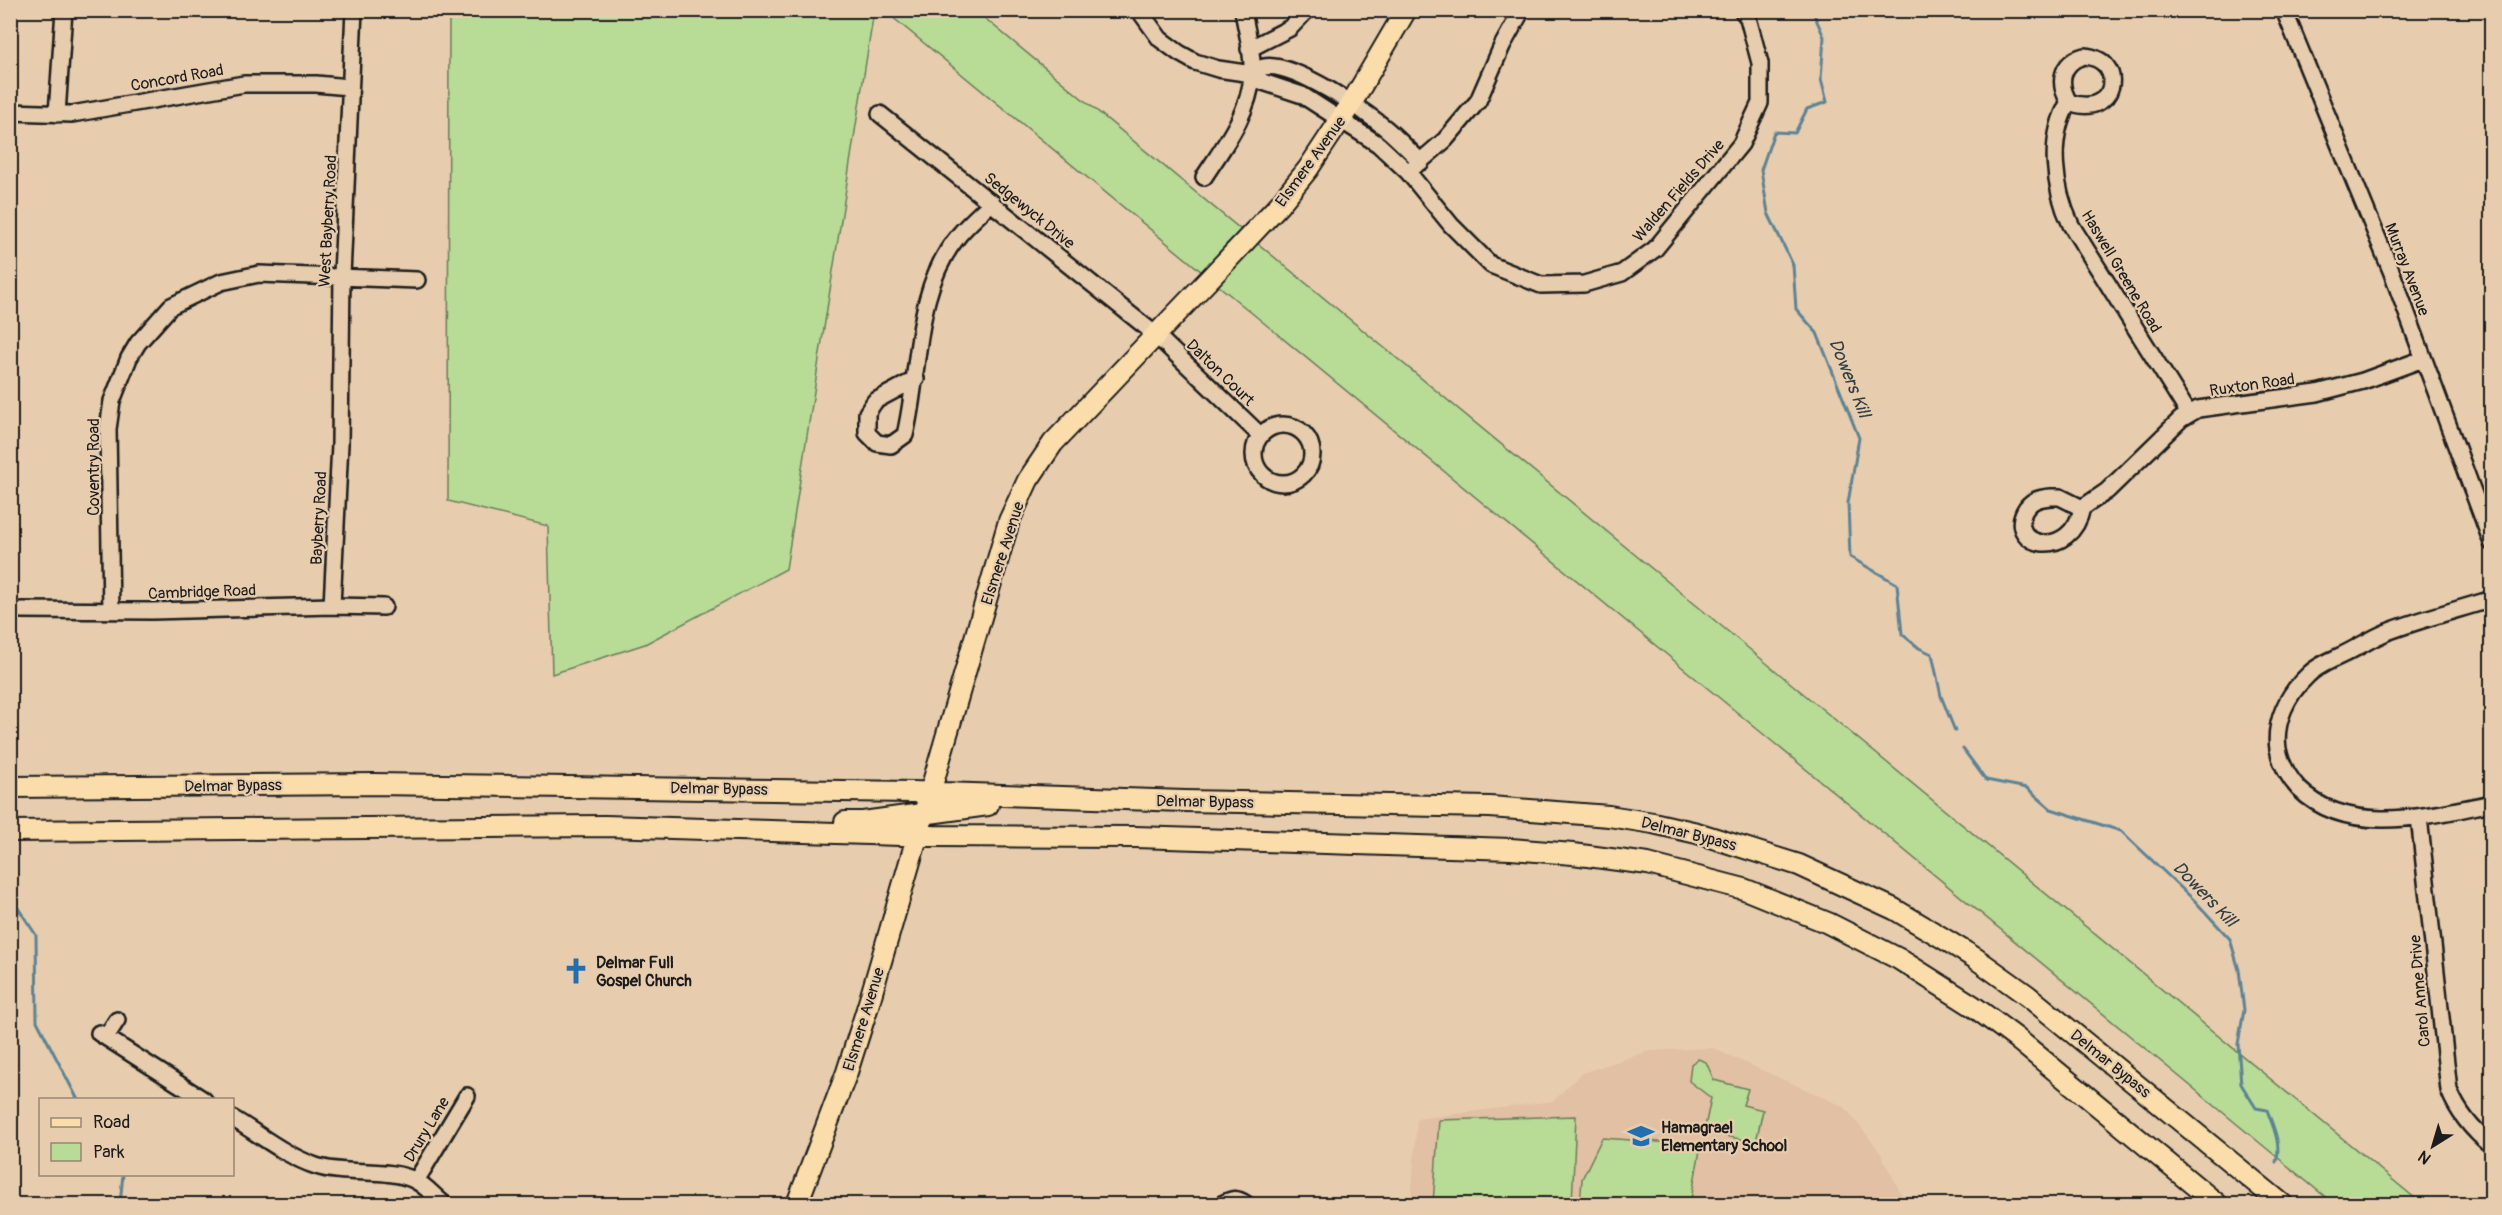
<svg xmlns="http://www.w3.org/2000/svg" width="2502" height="1215" font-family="Pangolin,sans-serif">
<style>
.built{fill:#e1c0a3}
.green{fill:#b8db96;stroke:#6a7c59;stroke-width:1.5}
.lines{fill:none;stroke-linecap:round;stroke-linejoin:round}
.stream{stroke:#5c8396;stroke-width:3}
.minor-casing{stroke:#1c1c1c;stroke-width:20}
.major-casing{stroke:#1c1c1c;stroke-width:24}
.minor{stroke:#e7cdae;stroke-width:15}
.major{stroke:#faddab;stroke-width:20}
.labels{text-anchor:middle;stroke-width:4.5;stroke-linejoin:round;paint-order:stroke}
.street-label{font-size:16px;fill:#1c1c1c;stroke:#e7cdae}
.poi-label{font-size:16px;font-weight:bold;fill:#1c1c1c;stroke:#e7cdae;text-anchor:start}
.water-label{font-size:18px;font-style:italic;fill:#313e45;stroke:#e7cdae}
</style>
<rect width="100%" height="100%" fill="#e7cdae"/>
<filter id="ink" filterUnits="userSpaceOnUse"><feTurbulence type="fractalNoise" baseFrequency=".0167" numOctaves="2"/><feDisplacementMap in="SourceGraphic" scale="12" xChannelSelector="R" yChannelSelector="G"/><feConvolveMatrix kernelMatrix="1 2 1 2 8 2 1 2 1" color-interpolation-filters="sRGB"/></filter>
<g filter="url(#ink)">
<path class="built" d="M1712,1048l133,59 35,45 22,44 -1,8h-490l6,-85 136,-18 29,-28 67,-22z"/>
<path class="green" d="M449,11h425l-88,558 -141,75 -93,30 -4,-148 -100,-25z
M885,11h91l1446,1193h-88z
M1698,1059l8,3 8,18 34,9 -5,16 20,5 -7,32 -52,-10 7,-34 -22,-17 2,-17z
M1576,1116l-4,88h-139l6,-84z
M1602,1138l99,7 -11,59h-110l2,-25z"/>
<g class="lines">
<path class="stream" d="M1812,10l12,27 -3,42 6,23 -20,7 -12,24 -21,-1 -13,38 7,43 25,52 3,44 21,24 42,105 -11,65 2,54 47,27 5,50 17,14 13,6 9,42 14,35
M1963,749l23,31 41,8 24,21 70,22 73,69 36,39 9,31 5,40 -6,34 3,40 15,24 11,2c6,16 15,35 9,52
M10,896l26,39 1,86 41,79
M120,1204l3,-30"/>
<g class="minor-casing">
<path id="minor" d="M1139,10l21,29 19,14 16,9 23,7 34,5 11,8 39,13 76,49 30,28
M1522,10l-20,36 -24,55 -33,39 -37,32 43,53 40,40 50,20 43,-1 38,-11 33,-24 86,-105 19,-41v-40l-12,-45 -6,-8
M2284,10l108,263 100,270
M1249,49l41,-21 17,-18
M2084,56c44,3 32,64 -15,46 -11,-18 -9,-39 15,-46z
M1252,74c3,-2 8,-6 12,-7 29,-6 105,46 127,66 10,9 20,19 30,29
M2069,102c-22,36 -15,87 2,123l118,189
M10,112l62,2 172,-30h72l33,3
M57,114l7,-104
M880,114l276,221 104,100
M1204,177c20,-31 45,-63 48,-101 2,-21 -6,-45 -9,-66
M916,379l-41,22 -8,12v20l10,10 14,2 14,-10c16,-66 8,-145 54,-200 10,-12 22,-22 33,-33
M1254 454a29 29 0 1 1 58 0a29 29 0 1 1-58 0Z
M2051,497h9l22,11c-11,53 -74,39 -58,4 6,-12 15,-14 27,-15z
M2082,508l25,-17 74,-72 17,-10 119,-16 46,-12 60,-22
M2492,599c-35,11 -71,20 -105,33 -15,6 -30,16 -45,23 -12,6 -26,11 -35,21 -20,19 -33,46 -29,73 3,16 11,29 21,40 50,49 132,26 193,14
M332,606l8,-162 2,-169 12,-265
M21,610l131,1 180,-5 52,1
M111,611l-3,-182 4,-28 17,-43 9,-15 33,-37 50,-24 38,-8 158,6
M2419,817l30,273c9,23 23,40 43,56
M99,1033l105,67
M106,1037l11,-17
M232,1118c27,16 54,38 84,48 30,10 75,1 100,15 10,5 19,16 28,23
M416,1181l51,-85
M1222,1204c10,-5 14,-7 24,0"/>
</g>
<g class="major-casing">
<path id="major" d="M10,787l364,-3 539,8 272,9 305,6 119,9 44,7 44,10 102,32 95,44 47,28 34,21 53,38 254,208
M845,822h18l125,-17
M10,831l595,-5 328,10 202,1 376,12 62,5 75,10 96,25 84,34 71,36 74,47 43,32 201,166
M797,1204l50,-132 21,-66 141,-485 19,-41 25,-37 163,-171 63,-67 29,-36 43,-65 55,-94"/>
</g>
<use href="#minor" class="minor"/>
<use href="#major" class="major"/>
</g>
</g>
<defs>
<g id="church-bare" transform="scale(2.07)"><path d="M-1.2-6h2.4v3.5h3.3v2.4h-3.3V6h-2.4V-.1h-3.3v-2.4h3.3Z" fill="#1f6fb2" stroke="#e7cdae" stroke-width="2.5" paint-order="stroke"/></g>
<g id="school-bare" transform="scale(2.07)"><path d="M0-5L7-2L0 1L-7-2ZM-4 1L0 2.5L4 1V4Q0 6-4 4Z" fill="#1f6fb2" stroke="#e7cdae" stroke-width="2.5" paint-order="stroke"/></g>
</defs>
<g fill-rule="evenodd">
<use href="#church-bare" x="576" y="971"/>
<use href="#school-bare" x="1641" y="1136"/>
</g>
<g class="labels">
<g class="street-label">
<text transform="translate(177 77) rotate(-10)" y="6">Concord Road</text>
<text transform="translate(1310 161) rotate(-54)" y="6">Elsmere Avenue</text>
<text transform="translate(1678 190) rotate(-49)" y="6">Walden Fields Drive</text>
<text transform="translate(1030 210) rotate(39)" y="6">Sedgewyck Drive</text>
<text transform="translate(327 221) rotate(-87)" y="6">West Bayberry Road</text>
<text transform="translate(2408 269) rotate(69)" y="6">Murray Avenue</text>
<text transform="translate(2122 271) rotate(59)" y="6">Haswell Greene Road</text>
<text transform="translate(1221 372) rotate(44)" y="6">Dalton Court</text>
<text transform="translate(2252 384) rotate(-8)" y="6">Ruxton Road</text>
<text transform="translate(93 467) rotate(-90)" y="6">Coventry Road</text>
<text transform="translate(318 518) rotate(-87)" y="6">Bayberry Road</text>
<text transform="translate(1002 553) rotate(-72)" y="6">Elsmere Avenue</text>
<text transform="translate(202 591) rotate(-2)" y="6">Cambridge Road</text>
<text transform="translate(233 785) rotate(-1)" y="6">Delmar Bypass</text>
<text transform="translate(719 788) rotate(1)" y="6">Delmar Bypass</text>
<text transform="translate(1205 801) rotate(1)" y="6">Delmar Bypass</text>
<text transform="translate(1689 833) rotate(14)" y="6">Delmar Bypass</text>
<text transform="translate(2419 991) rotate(-95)" y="6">Carol Anne Drive</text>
<text transform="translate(863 1019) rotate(-73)" y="6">Elsmere Avenue</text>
<text transform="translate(2111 1063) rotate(39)" y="6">Delmar Bypass</text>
<text transform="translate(426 1129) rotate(-59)" y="6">Drury Lane</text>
</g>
<g class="poi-label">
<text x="596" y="968">Delmar Full<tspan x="596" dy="18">Gospel Church</tspan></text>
<text x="1661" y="1133">Hamagrael<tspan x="1661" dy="18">Elementary School</tspan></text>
</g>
<g class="water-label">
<text transform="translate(1850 378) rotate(68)" y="6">Dowers Kill</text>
<text transform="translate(2205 894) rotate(46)" y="6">Dowers Kill</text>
</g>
</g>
<rect width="2502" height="1215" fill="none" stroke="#e7cdae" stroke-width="36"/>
<rect x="18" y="18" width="2466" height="1179" fill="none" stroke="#1c1c1c" stroke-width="2" filter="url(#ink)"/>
<rect x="39" y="1098" width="195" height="78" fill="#e7cdae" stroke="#968674" stroke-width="1.5"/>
<rect x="51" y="1118" width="30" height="9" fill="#faddab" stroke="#968674" stroke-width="1.5"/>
<text x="93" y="1128" font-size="18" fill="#1c1c1c">Road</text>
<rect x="51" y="1143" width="30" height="18" fill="#b8db96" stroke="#968674" stroke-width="1.5"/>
<text x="93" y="1158" font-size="18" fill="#1c1c1c">Park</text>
<g transform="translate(2433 1146) rotate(217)" stroke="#e7cdae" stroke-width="4.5" paint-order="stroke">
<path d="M0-4.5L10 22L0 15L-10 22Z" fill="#1c1c1c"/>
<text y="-9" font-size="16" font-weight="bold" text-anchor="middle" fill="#1c1c1c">N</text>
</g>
</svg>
